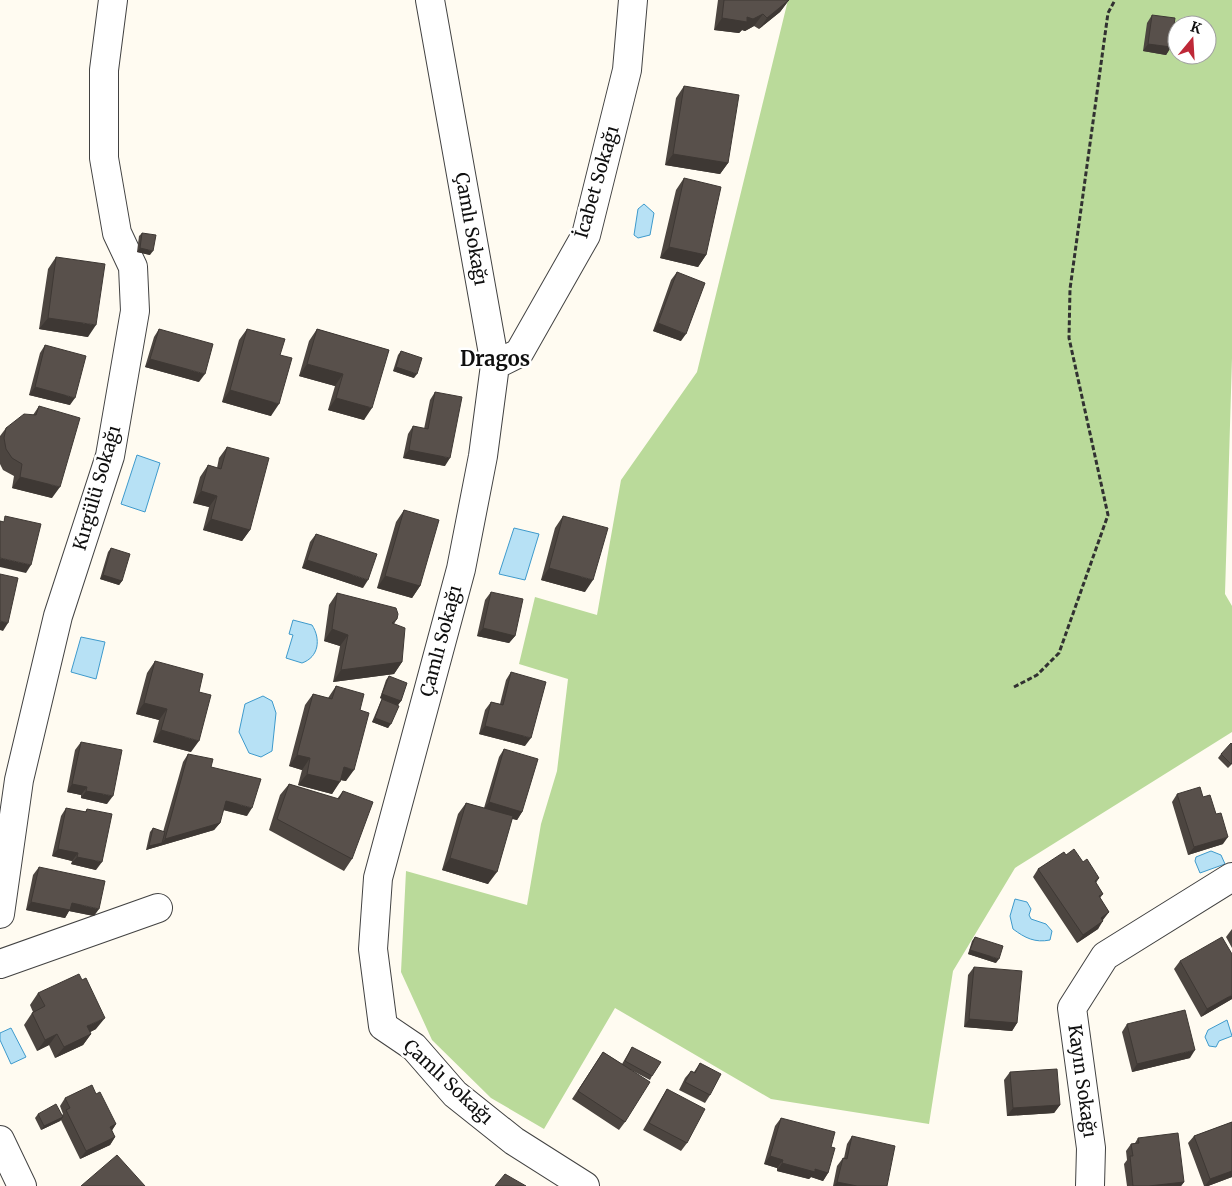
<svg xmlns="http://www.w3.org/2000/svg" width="1232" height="1186" font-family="Merriweather,serif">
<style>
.forest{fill:#bada9a;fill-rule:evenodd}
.water{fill:#b7e1f5;stroke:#3e9acc}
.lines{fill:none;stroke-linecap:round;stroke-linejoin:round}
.minor-casing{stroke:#424242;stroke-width:30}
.path{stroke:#313131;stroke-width:3;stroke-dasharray:5 2.5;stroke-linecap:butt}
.minor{stroke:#fff;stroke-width:28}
.wall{fill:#4c4540}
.shaded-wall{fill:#3e3834}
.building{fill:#58504b;stroke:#3e3834}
.labels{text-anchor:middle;stroke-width:5;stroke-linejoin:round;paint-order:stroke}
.street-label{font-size:18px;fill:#0f0f0f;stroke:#fff}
.quarter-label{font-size:20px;font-weight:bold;fill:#0f0f0f;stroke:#fff}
</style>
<rect width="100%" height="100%" fill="#fffbf1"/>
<path class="forest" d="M788,0h444v358l-7,236 7,12v126l-217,136 -62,103 -24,153 -158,-25 -156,-91 -71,121 -53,-31 -59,-58 -31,-68 5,-101 121,34 14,-81 16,-53 11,-92 -49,-15 16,-67 62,18 24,-135 76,-108zM1177,25h30v30h-30z"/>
<path class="water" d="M644,204l10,9 -4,22 -12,3 -4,-3 4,-26z
M137,455l23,8 -15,49 -24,-8z
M514,528l25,6 -14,46 -26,-6z
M293,620l19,5c9,14 7,32 -10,38l-16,-5 7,-23 -4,-1z
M81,637l24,5 -9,37 -25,-7z
M263,696l9,5 4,12 -4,38 -11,6 -12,-4 -10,-21 6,-28z
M1211,851l10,4 4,9 -25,9 -5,-12 1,-4z
M1015,899l12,3 4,7 -2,6 2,4 15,5 6,7 -2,9c-15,3 -25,-2 -37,-11l-3,-13z
M1227,1020l5,16 -13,5 -3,6 -7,-1 -4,-9 3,-7z
M11,1028l15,29 -15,7 -11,-24v-7z"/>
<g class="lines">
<g class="minor-casing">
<path id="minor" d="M430,0l65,365 -12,91 -22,113 -83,309 -5,71 10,77 31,21 41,47 59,47 71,45
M495,365l24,-12 67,-118 41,-165 6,-70
M0,914l19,-134 39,-164 52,-160 25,-145 -2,-44 -16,-34 -13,-75v-88l9,-70
M0,964l158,-56
M0,1140l22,46
M1090,1186l1,-38 -19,-140 33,-52 127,-79"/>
</g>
<path class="path" d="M1014,687l23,-12 22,-22 49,-138 -39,-177 1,-49 38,-276 7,-13"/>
<use href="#minor" class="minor"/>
</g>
<path class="wall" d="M718,0h71l-9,12 -21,17 -5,-3 -9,5 -3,-1 -3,3 -25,-3z
M1152,15l19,32 -5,8 -23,-4 4,-28z
M684,86l44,77 -8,11 -55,-9 11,-67z
M684,178l22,77 -8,12 -38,-9 16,-68z
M142,233l8,22 -13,-3 2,-16z
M56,257l32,80 -49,-8 9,-60z
M677,272l4,69 -28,-10 18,-51z
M159,329l40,53 -54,-15 9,-30z
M247,329l33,26 -9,61 -49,-14 17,-62z
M317,329l72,21 -25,70 -36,-10 7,-24 -36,-10 10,-35z
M45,345l25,60 -41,-10 11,-42z
M401,351l13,27 -21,-7 5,-16z
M435,392l10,74 -42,-8 5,-24 5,-8 11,3 6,-29z
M39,406l13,92 -40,-10 2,-12 -11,-6 -3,-6v-28l6,-8 27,-13z
M227,447l23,83 -8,11 -39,-11 6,-23 -16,-4 7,-26 8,-12 9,3 2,-10z
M404,510l16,76 -8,12 -35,-10 19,-66z
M563,516l22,76 -44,-12 14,-52z
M316,534l47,54 -61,-20 8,-26z
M111,548l11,33 -3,4 -19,-6 8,-27z
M491,592l24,44 -6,7 -32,-7 8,-36z
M337,593l60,26 -3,5 8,38 -8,12 -61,8 7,-36 -16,-5 5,-36z
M155,661l36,91 -38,-10 6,-22 -23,-6 11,-41z
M511,672l14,74 -46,-12 6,-24 6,-8 9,2 6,-24z
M389,676l12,25 -3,4 -10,23 -16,-6 8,-19 2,-4 -2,-1 6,-18z
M336,686l24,24 -14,71 -6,-1 -8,14 -34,-9 4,-15 -13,-4 16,-61 8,-11 15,4z
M81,742l26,62 -26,-6v-3l-14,-3 8,-42z
M504,749l18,63 -5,8 -5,-1 -24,65 -46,-14 16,-56 8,-11 18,5 15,-51z
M188,754l23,13 36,49 -24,-6 -3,13 -6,7 -68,20 4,-18 3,-4 10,4 20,-70z
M1221,754l11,10 -4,4 -10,-10z
M289,784l48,15 6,-8 9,68 -8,12 -75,-41 11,-35z
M1177,794l26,3 20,47 -35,11 -16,-53z
M66,808l19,4 2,-3 9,61 -25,-6 1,-3 -20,-5 9,-40z
M1066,855l17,7 16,16 -3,5 7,11 -3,4 9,14 -7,8 -4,9 -21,14 -44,-66 5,-8z
M39,867l55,49 -25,-5 -4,7 -39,-8 7,-35z
M1232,929v19l-6,-11z
M975,937l21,26 -28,-9 4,-13z
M1180,961l52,38 -31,18 -27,-48z
M974,967l43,56 -5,8 -48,-4 4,-52z
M38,993l58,36 -6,3 1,2 -8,11 -28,13 -6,-13 -12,6 -13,-26 8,-12 1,-1 -3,-7z
M1127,1024l63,34 -58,14 -10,-40z
M632,1047l20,29 -2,4 -19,-10 -6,52 -6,8 -47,-31 31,-47 19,12z
M700,1063l10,32 -5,8 -26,-13 6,-12 6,-7 3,1z
M1010,1072l50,33 -6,8 -47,3 -3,-36z
M667,1089l20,54 -6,8 -38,-21 19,-33z
M96,1094l20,30 -4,6 3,7 -5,8 -30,14 -19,-39 -1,1 -19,9 -6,-12 3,-4 24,1 1,-1 -3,-8 5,-8z
M781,1118l50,29 -3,26 -5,8 -12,-4 -2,2 -32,-8v-3l-13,-4 11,-38z
M1232,1122v55l-24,9h-4l-16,-43 6,-7z
M852,1136l35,50h-54l4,-20 6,-8h1l3,-14z
M1138,1138l46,44 -3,4h-54l-3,-22 3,-4 -1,-9 5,-7 4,-1z"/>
<path class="shaded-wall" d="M789,0l-9,12 -21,17 8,-11z
M763,14l-9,12 -9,5 -3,-1 -3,3 -25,-3 8,-12 25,-1z
M1148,44l23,3 -5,8 -23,-4z
M673,154l55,9 -8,11 -55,-9z
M669,247l37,8 -8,12 -38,-9z
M140,248l13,3 -3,4 -13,-3z
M48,318l48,7 -8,12 -49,-8z
M658,323l28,11 -5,7 -28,-10z
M150,359l55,15 -6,8 -54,-15z
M307,364l36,10 -8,12 -36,-10z
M396,367l21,7 -3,4 -21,-7z
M35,387l40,11 -5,7 -41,-10z
M230,390l49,14 -8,12 -49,-14z
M336,398l36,10 -8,12 -36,-10z
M409,450l41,8 -5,8 -42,-8z
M20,477l40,10 -8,11 -40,-10z
M201,491l16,5 -8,11 -16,-4z
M211,519l39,11 -8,11 -39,-11z
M0,558l31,7 -5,8 -26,-6z
M307,560l61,20 -5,8 -61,-20z
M549,568l44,12 -8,12 -44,-12z
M103,575l19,6 -3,4 -19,-6z
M385,576l35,10 -8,12 -35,-10z
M0,621l8,2 -5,8 -3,-1z
M483,628l32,8 -6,7 -32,-7z
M332,629l16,6 -8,11 -16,-5z
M402,662l-8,12 -61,8 8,-12z
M382,694l19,7 -3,4 -18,-7z
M144,703l23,6 -8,11 -23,-6z
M375,718l16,6 -3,4 -16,-6z
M485,726l46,12 -6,8 -46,-12z
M161,730l38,11 -8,11 -38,-10z
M297,755l13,3 -8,12 -13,-4z
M344,767l10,3 -8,11 -10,-2z
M307,774l33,8 -8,12 -34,-9z
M72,784l15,3 -6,8 -14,-3z
M86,791l27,5 -6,8 -26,-6z
M226,801l26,7 -5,8 -27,-7z
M489,802l33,10 -5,8 -34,-10z
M220,823l-6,7 -68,20 3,-4 13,-3 3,-4z
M1228,837l-5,7 -35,11 6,-8z
M58,849l20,4 -6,8 -20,-5z
M77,857l25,5 -6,8 -25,-6z
M450,858l47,14 -9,12 -46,-14z
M31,902l41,1 27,6 -5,7 -25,-5 -4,7 -39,-8z
M1109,912l-6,8 -8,6 6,-8z
M1103,921l-5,8 -21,14 6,-8z
M970,950l29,9 -3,4 -28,-9z
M1232,995v4l-31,18 6,-8z
M105,1018l-9,11 -17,9 8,-12z
M969,1019l48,4 -5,8 -48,-4z
M57,1034l-8,11 -12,6 8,-11z
M91,1034l-8,11 -28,13 9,-11z
M1195,1050l-5,8 -58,14 5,-8z
M1060,1105l-6,8 -47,3 6,-8z
M63,1117l-3,4 -19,9 3,-4z
M116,1124l-5,8 -1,-5z
M115,1137l-5,8 -30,14 6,-8z
M770,1156l13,4 -6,8 -13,-4z
M782,1163l33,6 13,4 -5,8 -12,-4 -2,2 -32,-8z
M1232,1171v6l-24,9h-3l5,-7z
M837,1182l20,4h-23z
M1184,1182l-3,4h-32z"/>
<path class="building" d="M724,0h65l-22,18 -4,-4 -10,5 -6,-2v5l-25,-4z
M1152,15l23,3 -4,29 -23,-3z
M684,86l55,9 -11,68 -55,-9z
M684,178l37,9 -15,68 -37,-8z
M142,233l14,2 -3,16 -13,-3z
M56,257l49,7 -9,61 -48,-7z
M677,272l28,11 -19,51 -28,-11z
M159,329l54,15 -8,30 -55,-15z
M247,329l38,10 -5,16 12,3 -13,46 -49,-14z
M317,329l72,21 -17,58 -36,-10 7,-24 -36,-10z
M45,345l41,11 -11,42 -40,-11z
M401,351l21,7 -5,16 -21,-7z
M435,392l27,5 -12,61 -41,-8 4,-24 15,3z
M39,406l41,12 -20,69 -40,-10 2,-13 -10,-6 -6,-9 -2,-11 2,-10 18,-14 12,1z
M227,447l42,11 -19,72 -39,-11 6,-23 -16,-5 7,-26 13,4z
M404,510l35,10 -19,66 -35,-10z
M5,516l36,8 -10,41 -31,-7v-37l4,1z
M563,516l45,12 -15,52 -44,-12z
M316,534l61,20 -9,26 -61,-20z
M111,548l19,6 -8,27 -19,-6z
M0,574l18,4 -10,45 -8,-2z
M491,592l32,7 -8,37 -32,-8z
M337,593l59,15 2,6 -1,5 -5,4 13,5 -3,34 -61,8 7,-35 -16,-6z
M155,661l48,13 -4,18 12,3 -12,46 -38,-11 6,-21 -23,-6z
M511,672l35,10 -15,56 -46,-12 6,-24 12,3z
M389,676l18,7 -6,18 -19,-7z
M336,686l28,8 -4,16 9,3 -15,57 -10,-3 -4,15 -33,-8 3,-16 -13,-3 16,-61 19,5z
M382,699l17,7 -8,18 -16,-6z
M81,742l41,8 -9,46 -27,-5 1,-4 -15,-3z
M1231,743l1,1v19l-1,1 -10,-10z
M504,749l34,10 -16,53 -33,-10z
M188,754l25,5 -2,8 50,12 -9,29 -26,-7 -6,22 -55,16z
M289,784l50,15 4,-8 30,11 -21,57 -75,-40z
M1200,787l3,10 7,-2 6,19 5,-1 7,24 -34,10 -17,-53z
M466,803l47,13 -16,56 -47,-14z
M66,808l20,4 1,-3 25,5 -10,48 -25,-5 1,-4 -20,-4z
M153,828l12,4 -3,11 -13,3z
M1074,849l9,13 4,-3 12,19 -4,3 8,13 -4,2 10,16 -8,6 2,3 -20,14 -45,-66 26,-17 2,3z
M39,867l66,14 -6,28 -27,-6 -2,7 -39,-8z
M975,937l28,9 -4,13 -29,-9z
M1222,937l10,17v41l-25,14 -27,-48z
M974,967l48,4 -5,52 -48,-4z
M79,974l3,6 4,-2 19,40 -18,8 4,8 -27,13 -7,-13 -12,6 -13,-27 13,-7 -7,-13z
M1185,1010l10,40 -58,14 -10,-40z
M632,1047l29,15 -9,14 -27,-15z
M603,1052l47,30 -25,40 -47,-31z
M700,1063l21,11 -11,21 -25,-13 6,-11 4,2z
M1057,1069l3,36 -47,3 -3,-36z
M92,1085l4,9 4,-2 16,32 -6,3 5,10 -29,14 -20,-41 4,-2 -5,-10z
M667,1089l38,20 -18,34 -38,-20z
M56,1104l7,13 -19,9 -6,-12z
M781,1118l54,14 -4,15 4,1 -7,25 -13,-4v3l-33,-9 1,-3 -13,-4z
M1232,1122v49l-22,8 -16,-43z
M1178,1133l6,49 -35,4h-16l-3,-30h3l-2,-12 8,-1 -1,-5z
M852,1136l43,10 -8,40h-30l-20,-4 6,-24 4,1z
M117,1155l28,31h-64z
M505,1174l21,12h-31z"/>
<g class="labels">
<g class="street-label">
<text transform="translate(597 182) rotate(-74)" y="6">İcabet Sokağı</text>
<text transform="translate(471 229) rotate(80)" y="6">Çamlı Sokağı</text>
<text transform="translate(97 488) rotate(-74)" y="6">Kırgülü Sokağı</text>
<text transform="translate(441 641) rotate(-75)" y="6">Çamlı Sokağı</text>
<text transform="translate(1082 1081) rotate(82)" y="6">Kayın Sokağı</text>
<text transform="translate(448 1082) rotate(43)" y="6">Çamlı Sokağı</text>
</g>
<g class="quarter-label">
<text x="495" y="366">Dragos</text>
</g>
</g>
<g transform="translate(1192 40) rotate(18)"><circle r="24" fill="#ffffff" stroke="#9f9f9f"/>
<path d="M0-4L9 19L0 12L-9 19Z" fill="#be2837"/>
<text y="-8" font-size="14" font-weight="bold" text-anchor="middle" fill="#0f0f0f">K</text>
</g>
</svg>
